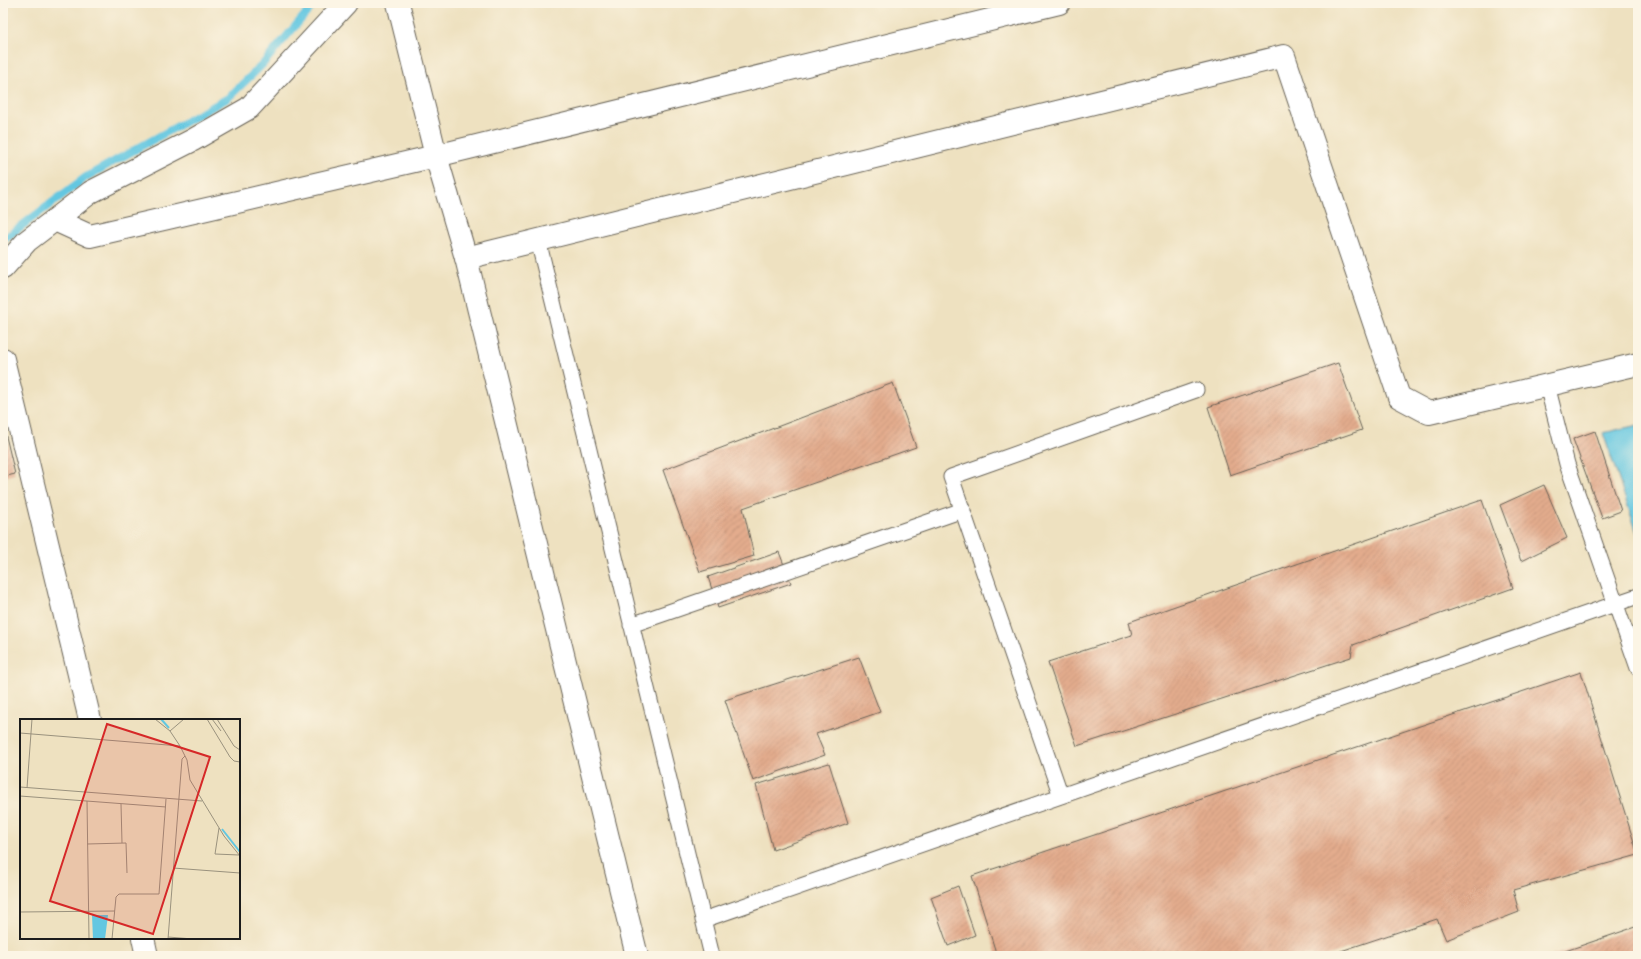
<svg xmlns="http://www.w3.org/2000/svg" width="1641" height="959" font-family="Delius,sans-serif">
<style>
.water{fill:#63c7e1;stroke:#40727e}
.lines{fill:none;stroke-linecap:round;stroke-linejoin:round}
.stream{stroke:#63c7e1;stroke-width:8}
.building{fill:url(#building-hatch)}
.service-casing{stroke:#666155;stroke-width:17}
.minor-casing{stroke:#666155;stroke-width:24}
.tertiary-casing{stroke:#666155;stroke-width:24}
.service{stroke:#fff;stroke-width:15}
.minor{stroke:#fff;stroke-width:22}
.tertiary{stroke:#fff;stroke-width:22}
.inset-river{fill:none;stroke:#63c7e1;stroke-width:2}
.inset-road{fill:none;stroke:#9a927e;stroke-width:1}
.view{fill:#d62828;fill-opacity:0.15;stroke:#d62828;stroke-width:2}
.inset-edge{fill:none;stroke:#1c1c1c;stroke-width:2}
</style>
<defs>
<pattern id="building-hatch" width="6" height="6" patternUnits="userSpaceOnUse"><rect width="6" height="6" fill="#e3ac8d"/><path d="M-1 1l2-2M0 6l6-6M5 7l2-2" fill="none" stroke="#c29379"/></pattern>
</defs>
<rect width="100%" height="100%" fill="#fcf5e5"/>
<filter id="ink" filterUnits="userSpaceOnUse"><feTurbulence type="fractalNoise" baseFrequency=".025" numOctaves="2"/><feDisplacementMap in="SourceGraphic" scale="8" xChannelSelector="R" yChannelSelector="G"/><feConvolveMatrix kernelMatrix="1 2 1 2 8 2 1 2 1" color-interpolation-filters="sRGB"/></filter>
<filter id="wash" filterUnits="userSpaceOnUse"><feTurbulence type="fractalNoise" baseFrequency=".012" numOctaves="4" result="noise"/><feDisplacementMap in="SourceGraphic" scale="16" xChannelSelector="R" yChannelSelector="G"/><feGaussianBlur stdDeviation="0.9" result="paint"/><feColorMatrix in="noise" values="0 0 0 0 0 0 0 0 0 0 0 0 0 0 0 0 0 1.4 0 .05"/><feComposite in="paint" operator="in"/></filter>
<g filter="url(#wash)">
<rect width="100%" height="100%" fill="#eee1c0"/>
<path class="water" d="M1638,425v111l-35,-103z"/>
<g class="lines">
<path class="stream" d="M3,240l83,-63 142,-79 34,-33 53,-62"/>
</g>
<g id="blocks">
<path class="building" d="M1338,363l24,67 -132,45 -22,-68z
M893,383l23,64 -173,61 11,48 -54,16 -37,-102z
M3,424l12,50 -12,3z
M1595,431l26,80 -19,7 -29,-79z
M1544,485l23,53 -46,23 -21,-56z
M1482,500l31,88 -160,57 -2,12 -274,89 -29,-84 84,-27 -3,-13z
M779,552l12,31 -73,25 -10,-31z
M859,657l21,55 -64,22 9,21 -72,26 -28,-81z
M1581,672l57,183 -125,35 6,22 -73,28 -9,-21 -111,37h-329l-25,-80z
M829,763l19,60 -75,27 -17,-65z
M958,886l17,49 -27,11 -17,-49z
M1638,926v30h-87z"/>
</g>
</g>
<g filter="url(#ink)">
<use href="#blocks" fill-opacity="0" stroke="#666155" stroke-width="1"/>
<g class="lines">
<g class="service-casing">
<path id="service" d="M538,240l174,716
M1547,385l20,79 71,204
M631,625l332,-115
M1061,796l-110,-319 245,-87
M703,920l935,-324"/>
</g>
<g class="minor-casing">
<path id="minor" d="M3,359l87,361
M143,938l4,18
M637,956l-171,-698 818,-202 115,341 30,16 209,-49"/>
</g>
<g class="tertiary-casing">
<path id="tertiary" d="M398,3l38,153 30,102
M55,220l35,16 346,-80 623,-153
M3,268l24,-27 64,-49 102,-52 56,-32 97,-105"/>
</g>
<use href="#service" class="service"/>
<use href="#minor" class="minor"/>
<use href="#tertiary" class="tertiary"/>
</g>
</g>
<g transform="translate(20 719)">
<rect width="220" height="220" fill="#eee1c0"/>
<path d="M72,196h16l-3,24h-12z" fill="#63c7e1"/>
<path class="inset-river" d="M141,0l8,9M202,110l18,23"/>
<path class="inset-road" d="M135,0l15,12 10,15 7,14 3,20 34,56 16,20M187,0l23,38 4,4 6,1M192,0l9,12M197,0l17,27 6,4M150,12l14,-12M0,14l160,13M0,68l182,14M7,69l5,-69M0,77l146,11M67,82l2,138M101,85l1,39M199,109l-4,26 24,1M67,125l39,-1 1,30M153,149l67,5M0,193l95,-1M148,218l25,2M92,220l4,-42 3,-3h40l7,-95M148,220l14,-180 3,-3"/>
<path class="view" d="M87,5l103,33 -57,177 -103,-33z"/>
<rect width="220" height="220" class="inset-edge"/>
</g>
<rect width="1641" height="959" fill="none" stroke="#fcf5e5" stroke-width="16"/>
</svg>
